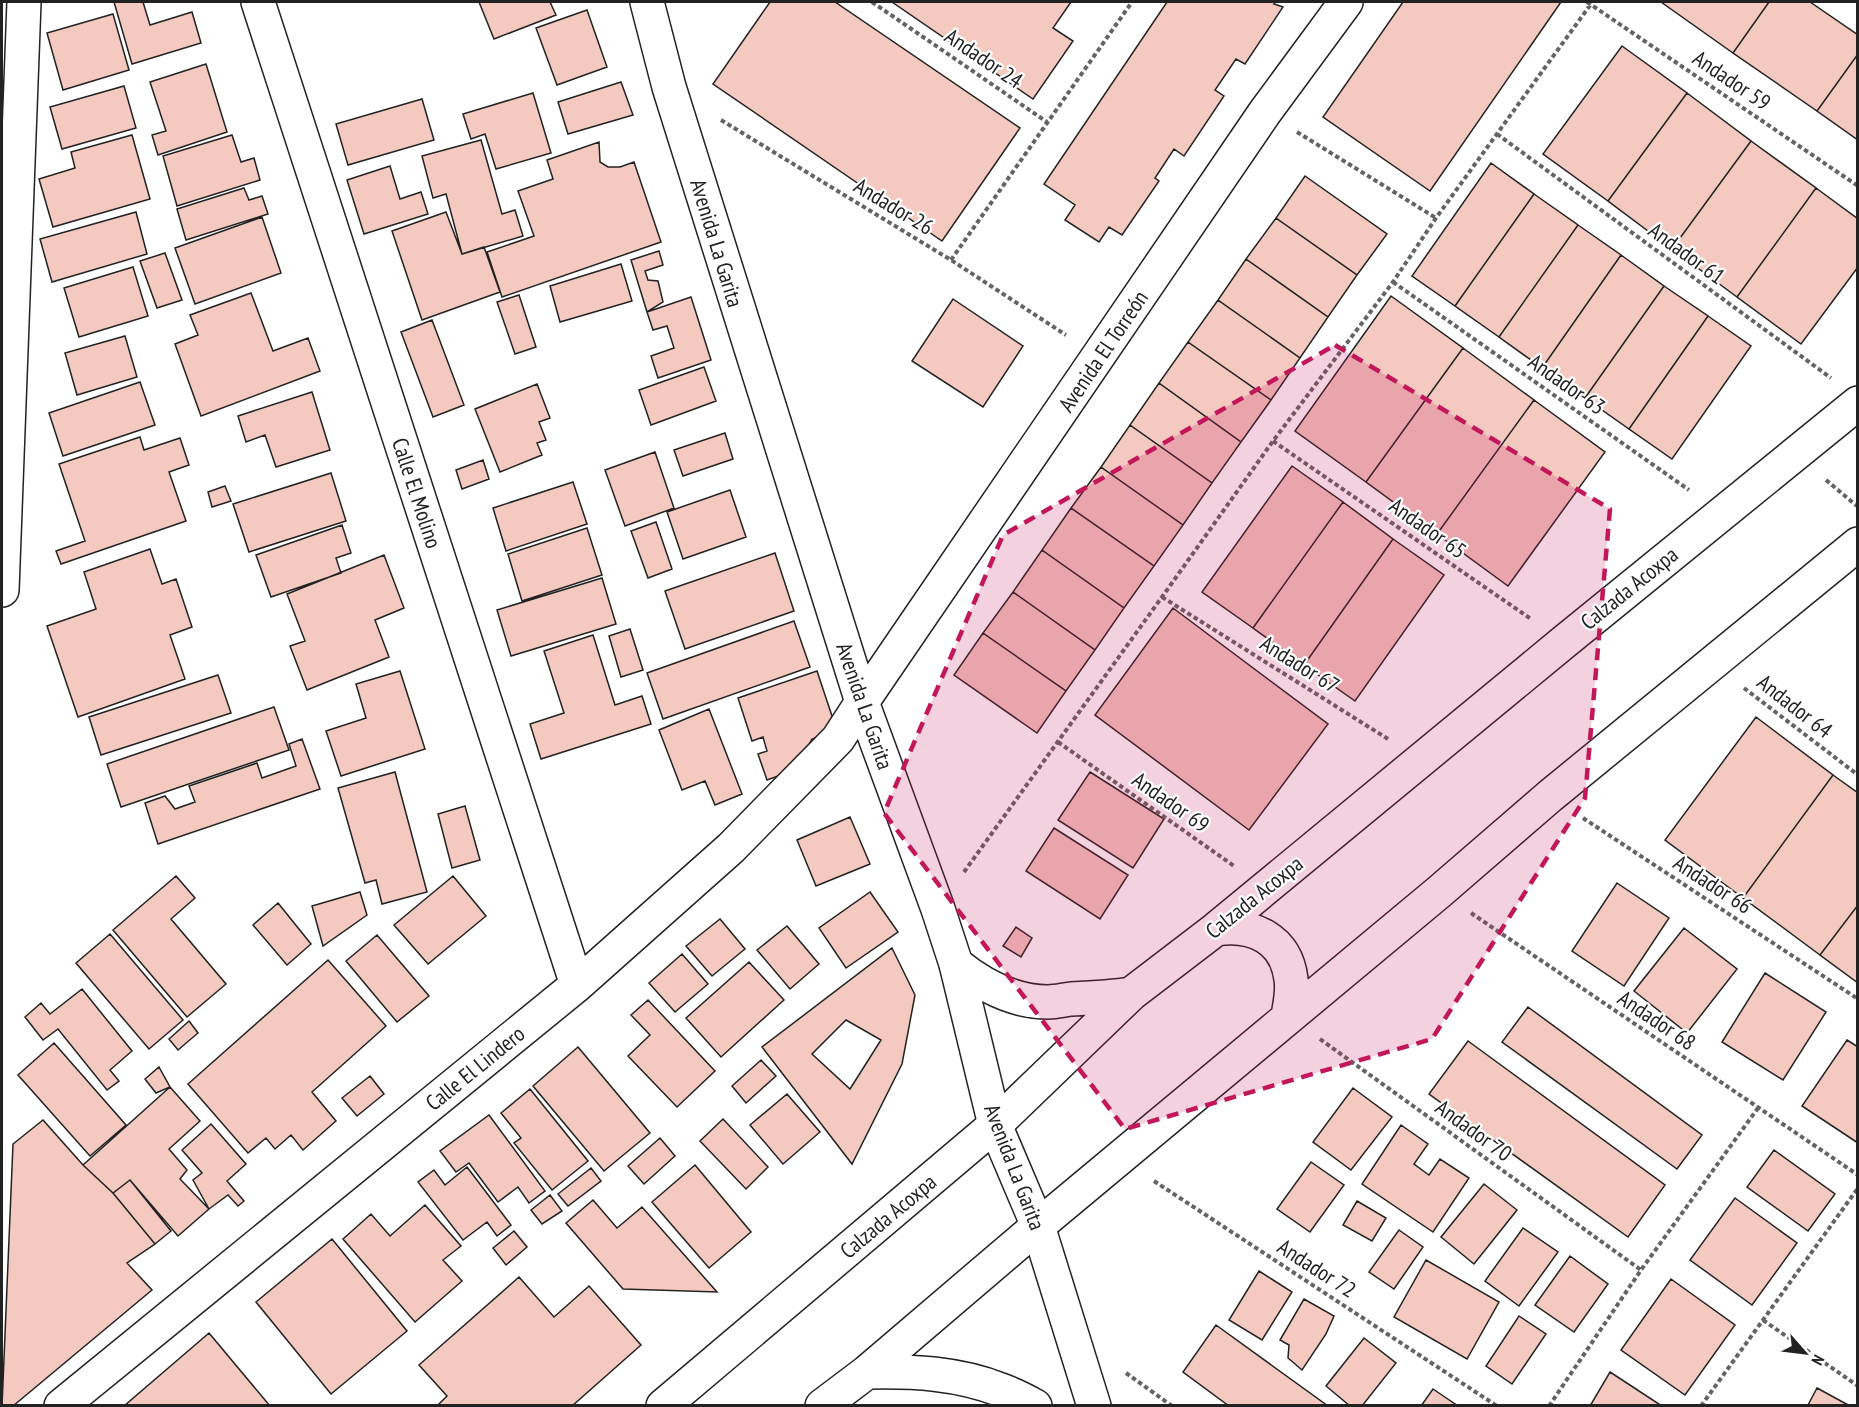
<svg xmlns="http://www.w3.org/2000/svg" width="1859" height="1407" font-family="'PT Sans Narrow',sans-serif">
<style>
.building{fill:#f3c9c0;stroke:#222;stroke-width:1.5;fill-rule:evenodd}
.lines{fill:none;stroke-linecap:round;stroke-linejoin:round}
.minor-casing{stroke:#222;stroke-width:36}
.secondary-casing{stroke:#222;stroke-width:36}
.path{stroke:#646464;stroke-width:4;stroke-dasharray:4.5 3;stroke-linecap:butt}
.minor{stroke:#fff;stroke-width:33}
.secondary{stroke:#fff;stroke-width:33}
.marked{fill:#c2185b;fill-opacity:0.2;stroke:#c2185b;stroke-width:4.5;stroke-dasharray:12 8;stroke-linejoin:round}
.labels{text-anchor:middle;stroke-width:4.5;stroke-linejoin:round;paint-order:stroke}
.street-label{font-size:22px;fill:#222;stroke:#fff}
</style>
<rect width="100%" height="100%" fill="#fff"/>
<path class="building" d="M114,2h29l7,23 42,-13 9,31 -69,21z
M479,2h71l6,13 -62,24z
M770,2h65l185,126 -78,113 -229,-157z
M892,2h179l-18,26 20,13 -40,58z
M1167,2h109l-2,2 9,3 -38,57 -9,-5 -21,31 9,6 -40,60 -10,-7 -19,29 4,3 -37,54 -13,-8 -10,15 -34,-22 10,-15 -31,-21z
M1403,2h158l-131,189 -107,-74z
M1661,2h108l-36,51z
M1769,2h41l48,33v19l-41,57 -84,-58z
M587,10l20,57 -50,18 -21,-57z
M113,14l16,56 -66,20 -16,-57z
M1622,46l65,47 -79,108 -65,-47z
M1858,54v86l-41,-29z
M206,64l21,68 -69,23 -6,-20 14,-4 -16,-49z
M621,82l12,33 -65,19 -10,-32z
M124,86l12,42 -74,21 -12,-42z
M533,93l18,60 -55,16 -11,-35 -14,5 -8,-25z
M1687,93l64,48 -79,108 -64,-48z
M422,99l12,41 -86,25 -12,-41z
M132,135l18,64 -97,28 -14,-48 36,-11 -4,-16z
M232,135l9,27 13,-4 6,22 -83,26 -14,-50z
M481,140l21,74 13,-4 8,26 -61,18 -16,-60 -13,4 -11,-42z
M1751,141l65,47 -79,109 -65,-48z
M599,142l1,20 8,5h12l14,-5 27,80 -159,55 -15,-45 47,-16 -16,-45 35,-12 -6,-19z
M1491,163l43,31 -79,112 -43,-30z
M390,166l10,33 21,-7 7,22 -64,20 -17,-54z
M1305,176l82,58 -30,41 -81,-57z
M244,188l5,12 13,-4 6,18 -82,26 -9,-31z
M1816,188l42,31v48l-57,77 -64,-47z
M1534,194l44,31 -79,112 -44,-31z
M136,212l11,42 -95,28 -12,-43z
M446,212l16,42 22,-7 16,45 -78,28 -30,-89z
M262,217l19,56 -86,31 -20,-56z
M1276,218l81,57 -29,42 -82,-58z
M1578,225l43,30 -79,113 -43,-31z
M659,251l4,14 -18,6 3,9 10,1 5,21 -16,10 -16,-52z
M165,253l17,47 -25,8 -17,-47z
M1621,255l43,31 -79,112 -43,-30z
M1246,259l82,58 -28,41 -82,-58z
M621,264l11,37 -72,21 -10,-36z
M133,267l15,49 -69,21 -15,-49z
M1664,286l44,30 -79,113 -44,-31z
M251,293l22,58 35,-13 12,33 -119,45 -26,-72 23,-9 -8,-20z
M519,295l17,52 -21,7 -18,-52z
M1391,296l72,52 -97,134 -71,-51z
M691,297l20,63 -53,18 -7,-22 23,-8 -7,-22 -14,4 -6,-18z
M953,299l70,47 -40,61 -71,-46z
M1218,300l82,58 -29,42 -83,-58z
M1708,316l43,30 -79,113 -43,-30z
M432,320l32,85 -31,12 -32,-85z
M125,336l12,41 -60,18 -12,-42z
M1188,342l83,58 -30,42 -82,-59z
M1463,348l71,52 -97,134 -71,-52z
M704,367l12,34 -65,24 -12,-35z
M140,382l15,43 -92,31 -14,-43z
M1159,383l82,59 -29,41 -82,-58z
M537,384l13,34 -11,4 7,18 -9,3 5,12 -42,17 -25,-63z
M312,392l18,58 -54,17 -11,-32 -19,7 -8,-26z
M1534,400l71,52 -97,134 -71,-52z
M1130,425l82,58 -29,42 -82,-58z
M725,433l8,26 -50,17 -9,-26z
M140,437l4,13 36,-12 9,27 -20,7 17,49 -125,43 -5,-13 29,-10 -26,-77z
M655,452l19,56 -49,18 -20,-56z
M483,460l6,19 -27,10 -6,-19z
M1292,466l51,36 -90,126 -51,-36z
M1101,467l82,58 -29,41 -83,-58z
M331,473l15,48 -97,31 -16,-48z
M573,482l14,42 -81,27 -13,-43z
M225,486l6,15 -19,6 -4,-15z
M730,490l16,47 -63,22 -16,-47z
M1343,502l50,37 -89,126 -51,-37z
M1071,508l83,58 -30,42 -82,-58z
M656,522l16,47 -24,9 -17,-47z
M342,525l9,28 -15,5 5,15 -70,24 -15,-42z
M587,528l15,47 -80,26 -14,-47z
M1393,539l51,36 -89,126 -51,-36z
M150,549l12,35 14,-5 16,48 -22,8 15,44 -107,38 -31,-91 49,-17 -12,-37z
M1042,550l82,58 -29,42 -82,-58z
M775,553l19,58 -109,38 -20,-58z
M384,555l20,53 -29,12 14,37 -82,33 -17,-44 15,-5 -18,-47z
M602,578l14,46 -105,32 -14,-46z
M1013,592l82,58 -29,41 -83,-58z
M1173,608l155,116 -79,106 -154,-115z
M794,621l16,46 -147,52 -16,-46z
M630,629l13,41 -22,7 -12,-41z
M983,633l83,58 -29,42 -83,-58z
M593,635l22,70 27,-9 9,28 -110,35 -11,-35 34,-11 -20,-62z
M400,671l25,78 -84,27 -15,-45 40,-13 -10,-34z
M817,671l20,60 -25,8 -17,31 -28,10 -9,-26 9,-3 -4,-14 -11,4 -14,-43z
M218,675l13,38 -130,42 -12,-38z
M274,707l15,43 -168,57 -14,-43z
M709,709l33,85 -27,11 -10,-24 -23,9 -23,-60z
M1756,717l77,58 -90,123 -78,-58z
M302,739l18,50 -162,55 -13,-41 20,-7 10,13 20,-7 -6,-16 68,-23 5,15 34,-12 -7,-22z
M395,772l32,120 -45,12 -6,-24 -11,3 -27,-95z
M1090,772l74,47 -31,49 -75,-48z
M1833,775l25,18v112l-38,50 -77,-57z
M465,806l15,54 -28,8 -14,-54z
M850,817l20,47 -54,22 -19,-46z
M1054,828l74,47 -28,44 -74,-48z
M176,876l19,22 -24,21 55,65 -39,33 -74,-87z
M453,876l33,40 -58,48 -34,-39z
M1617,883l52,35 -45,68 -52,-35z
M360,892l7,23 -44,31 -11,-40z
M870,892l28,40 -52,36 -27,-40z
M278,903l33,41 -24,21 -34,-40z
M1858,905v78l-38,-28z
M720,919l25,30 -33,27 -26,-30z
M787,926l32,38 -29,25 -33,-39z
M1016,927l16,11 -11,19 -18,-11z
M1684,928l53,41 -50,64 -53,-42z
M110,934l73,86 -34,29 -73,-86z
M377,935l52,61 -32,26 -51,-61z
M892,948l23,47 -13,69 -50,100 -90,-117zM846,1020l35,20 -31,49 -38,-35z
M682,954l26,30 -33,28 -26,-29z
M328,960l58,66 -74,66 24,29 -33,29 -12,-15 -16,14 -9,-11 -18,15 -60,-69z
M749,962l35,38 -63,57 -35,-39z
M1765,973l61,39 -43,68 -61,-38z
M82,989l50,62 -22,19 9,11 -12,9 -49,-61 -15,11 -18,-23 16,-14 9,11z
M648,1000l67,71 -38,36 -49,-51 22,-21 -19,-20z
M1528,1007l174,128 -25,34 -175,-127z
M189,1021l9,12 -20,17 -9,-11z
M1847,1040l11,7v96l-56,-37z
M1468,1041l197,144 -37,52 -199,-143z
M54,1043l72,82 -36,31 -72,-81z
M578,1047l72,86 -46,38 -71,-85z
M761,1060l15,16 -30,27 -14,-17z
M159,1067l11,20 -14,6 -11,-14z
M370,1076l14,18 -27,22 -15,-18z
M170,1087l30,34 -31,28 18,21 -7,9 29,30 -31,27 -48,-56 -17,13 -30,-28z
M1353,1088l39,29 -41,53 -38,-28z
M530,1089l58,72 -36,29 -38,-47 7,-5 -20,-25z
M787,1094l33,38 -37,32 -33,-39z
M489,1115l56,76 -16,12 -11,-16 -20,15 -29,-39 -13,9 -16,-21z
M723,1119l45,48 -22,22 -46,-48z
M43,1120l40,45 30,28 42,51 -28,19 25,27 -139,116h-11l11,-262z
M211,1124l35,40 -19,17 17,20 -6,5 -10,-11 -19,14 -16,-29 9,-7 -20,-23z
M1401,1125l27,19 -14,20 15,11 11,-16 29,19 -36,54 -71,-48z
M660,1138l15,18 -31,28 -16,-18z
M1774,1150l61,44 -27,37 -61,-44z
M1311,1162l33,23 -34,47 -33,-23z
M695,1165l56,67 -42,36 -57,-66z
M467,1167l44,58 -14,11 -10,-14 -24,18 -45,-58 16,-12 11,15z
M591,1168l10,13 -33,25 -10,-12z
M130,1180l41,51 -16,13 -42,-51z
M1484,1184l33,26 -43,54 -33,-27z
M550,1195l12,16 -20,13 -11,-14z
M1735,1198l62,45 -45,62 -62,-45z
M593,1200l24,28 25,-21 75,85 -94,-3 -57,-66z
M1357,1201l29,17 -14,23 -29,-16z
M425,1205l36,41 -18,14 19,21 -47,41 -72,-83 28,-25 19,22z
M1523,1228l35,24 -39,54 -34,-25z
M1399,1230l24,17 -29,42 -25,-17z
M514,1231l13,16 -21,18 -13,-17z
M332,1239l75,92 -76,63 -75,-92z
M1570,1256l38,28 -34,48 -39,-27z
M1426,1260l73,42 -32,57 -73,-42z
M1259,1271l33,21 -30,48 -33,-20z
M519,1277l35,40 35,-31 52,59 -69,61h-135l10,-10 -28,-31z
M1671,1279l64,46 -50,70 -64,-45z
M1304,1299l30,17 -8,18 -24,36 -14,-12 1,-13 -9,-5z
M1519,1316l27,18 -34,50 -26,-18z
M1216,1325l112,81h-99l-46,-34z
M209,1333l61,73h-146z
M1364,1338l32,25 -34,43h-12l-24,-20z
M1610,1372l52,34h-72z
M1817,1388l33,18 -42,-1z
M1433,1389l25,17h-37z"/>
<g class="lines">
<g class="minor-casing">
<path id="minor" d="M258,2l319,983
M647,2l22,85 193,615 76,207 18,55 39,161 43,101 56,180
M2,590l22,-588
M61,1406l516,-421 154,-137 107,-109 24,-37 403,-590 81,-110"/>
</g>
<g class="secondary-casing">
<path id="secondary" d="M1216,929c37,-6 70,10 75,50 2,12 -1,25 -3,37
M956,964c26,21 57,38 92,38 8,0 15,-2 23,-3 20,-1 40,-2 60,-5
M867,1372c46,-1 91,1 134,18 11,4 23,10 34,16
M663,1406l332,-281 136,-131 85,-65 348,-287 294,-239
M822,1406l45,-34 171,-146 401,-334 111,-96 308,-252"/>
</g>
<path class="path" d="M872,2l175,120
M1587,2l271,184
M721,120l230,140 115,75
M1297,132l139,86
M1497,134l334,244
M951,260l181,-258
M1393,282l296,208
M1273,441l258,178
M1826,480l31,26
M1162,597l226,142
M1744,688l114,87
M1058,742l176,124
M1583,818l275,181
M964,872l198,-275 111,-156 120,-159 43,-64 155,-214
M1471,913l387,262
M1320,1039l321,231
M1154,1181l343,225
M1763,1320l95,66
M1126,1373l46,33
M1549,1406l92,-136 117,-162
M1701,1406l157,-218"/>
<use href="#minor" class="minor"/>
<use href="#secondary" class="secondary"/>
</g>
<path class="marked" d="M1335,345l275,164 -25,289 -153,241 -307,90 -241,-316 119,-278z"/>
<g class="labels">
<g class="street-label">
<text transform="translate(984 58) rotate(34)" y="8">Andador 24</text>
<text transform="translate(1732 80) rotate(34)" y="8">Andador 59</text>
<text transform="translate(894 206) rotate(31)" y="8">Andador 26</text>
<text transform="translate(717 243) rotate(73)" y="8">Avenida La Garita</text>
<text transform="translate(1687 253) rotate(36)" y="8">Andador 61</text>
<text transform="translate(1103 351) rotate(-56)" y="8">Avenida El Torreón</text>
<text transform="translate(1567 384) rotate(35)" y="8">Andador 63</text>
<text transform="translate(417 493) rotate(72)" y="8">Calle El Molino</text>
<text transform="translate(1428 528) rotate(35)" y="8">Andador 65</text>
<text transform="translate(1629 588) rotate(-39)" y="8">Calzada Acoxpa</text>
<text transform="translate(1300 664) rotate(32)" y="8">Andador 67</text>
<text transform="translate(865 706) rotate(71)" y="8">Avenida La Garita</text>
<text transform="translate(1795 706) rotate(38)" y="8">Andador 64</text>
<text transform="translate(1171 802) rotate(35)" y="8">Andador 69</text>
<text transform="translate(1713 884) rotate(33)" y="8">Andador 66</text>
<text transform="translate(1254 897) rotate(-39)" y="8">Calzada Acoxpa</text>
<text transform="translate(1657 1020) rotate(34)" y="8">Andador 68</text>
<text transform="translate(475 1068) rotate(-39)" y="8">Calle El Lindero</text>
<text transform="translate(1474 1130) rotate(36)" y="8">Andador 70</text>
<text transform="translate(1015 1167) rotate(69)" y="8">Avenida La Garita</text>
<text transform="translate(888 1216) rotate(-40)" y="8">Calzada Acoxpa</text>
<text transform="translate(1317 1268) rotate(33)" y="8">Andador 72</text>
</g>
</g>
<rect width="1859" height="1407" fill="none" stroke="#222222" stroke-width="6"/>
<g transform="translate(1805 1353) rotate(118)" stroke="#ffffff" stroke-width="4.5" paint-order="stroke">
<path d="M0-4.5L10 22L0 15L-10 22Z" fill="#222222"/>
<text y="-9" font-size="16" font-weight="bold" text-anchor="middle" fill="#222222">N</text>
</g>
</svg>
